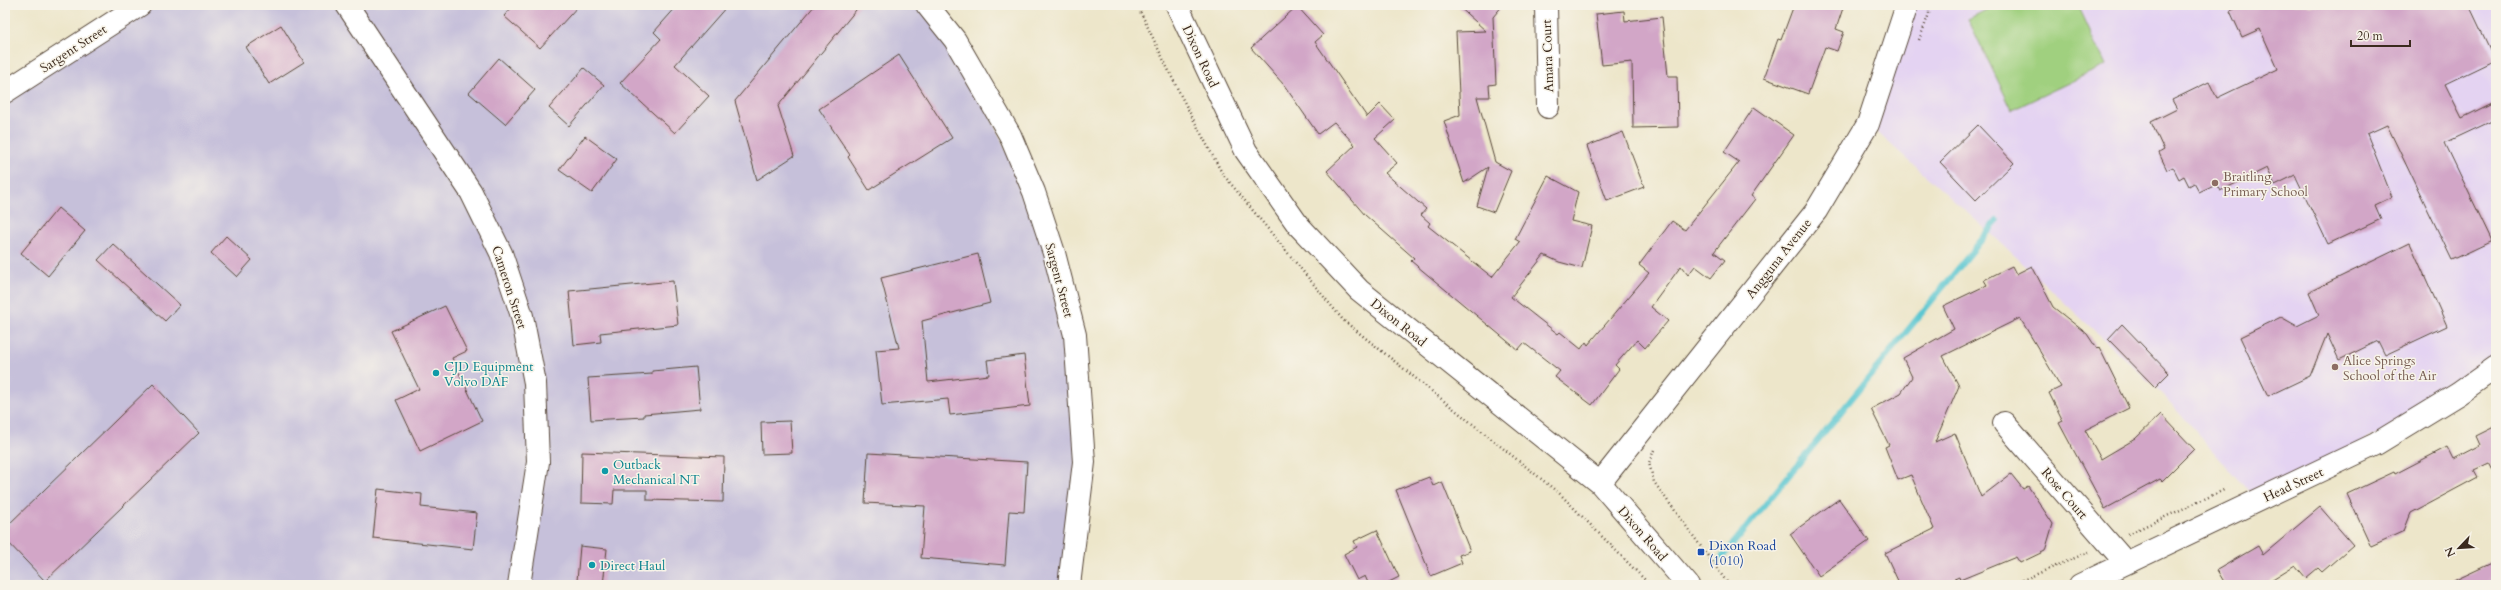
<svg xmlns="http://www.w3.org/2000/svg" width="2501" height="590" font-family="Cardo,serif">
<style>
.built{fill:#e4d3f2}
.industrial{fill:#c6c0da}
.green{fill:#a0d07f;stroke:#6e7d4e}
.lines{fill:none;stroke-linecap:round;stroke-linejoin:round}
.stream{stroke:#5bc7d1;stroke-width:6}
.building{fill:#d2a6c7}
.minor-casing{stroke:#564638;stroke-width:24}
.path{stroke:#564638;stroke-width:2.5;stroke-dasharray:1 3;stroke-linecap:butt}
.minor{stroke:#fff;stroke-width:22}
.education-dot{fill:#8d6e63;stroke:#f7f3e8;stroke-width:1.5}
.culture-dot{fill:#0f9aa8;stroke:#f7f3e8;stroke-width:1.5}
.transit-dot{fill:#1a4fb4;stroke:#f7f3e8;stroke-width:1.5}
.labels{text-anchor:middle;stroke-width:3;stroke-linejoin:round;paint-order:stroke}
.street-label{font-size:13px;fill:#3b2a1e;stroke:#f7f3e8}
.education-label{font-size:13px;fill:#785e54;stroke:#f7f3e8;text-anchor:start}
.culture-label{font-size:13px;fill:#0d838f;stroke:#f7f3e8;text-anchor:start}
.transit-label{font-size:13px;fill:#164399;stroke:#f7f3e8;text-anchor:start}
</style>
<rect width="100%" height="100%" fill="#f7f3e8"/>
<filter id="ink" filterUnits="userSpaceOnUse"><feTurbulence type="fractalNoise" baseFrequency=".025" numOctaves="2"/><feDisplacementMap in="SourceGraphic" scale="8" xChannelSelector="R" yChannelSelector="G"/><feConvolveMatrix kernelMatrix="1 2 1 2 8 2 1 2 1" color-interpolation-filters="sRGB"/></filter>
<filter id="wash" filterUnits="userSpaceOnUse"><feTurbulence type="fractalNoise" baseFrequency=".012" numOctaves="4" result="noise"/><feDisplacementMap in="SourceGraphic" scale="16" xChannelSelector="R" yChannelSelector="G"/><feGaussianBlur stdDeviation="0.9" result="paint"/><feColorMatrix in="noise" values="0 0 0 0 0 0 0 0 0 0 0 0 0 0 0 0 0 1.4 0 .05"/><feComposite in="paint" operator="in"/></filter>
<g filter="url(#wash)">
<rect width="100%" height="100%" fill="#ede6ca"/>
<path class="built" d="M1907,5h589v362l-239,134 -92,-104 -166,-156 -131,-117z"/>
<path class="industrial" d="M140,5h787l28,35 99,213 30,209 -15,123h-1064v-493z"/>
<path class="green" d="M1996,5h82l28,60 -94,45 -44,-91z"/>
<g class="lines">
<path class="stream" d="M1719,561l278,-340"/>
</g>
<g id="blocks">
<path class="building" d="M514,5h65l-39,43 -36,-32z
M678,5h50l-53,60 34,31 -34,37 -55,-50 41,-44 -7,-7z
M815,5h45l-82,101 16,50 -37,24 -22,-79z
M1457,5h46l-10,12 3,67 -7,1 1,12h-13l18,65 16,9 -17,41 -17,-6 11,-39 -24,16 -20,-62 16,-6 -4,-83 30,-1z
M1794,5h50l-8,24 8,3 -7,19 -12,-4 -17,47 -44,-16 14,-39 3,1z
M2243,5h226l26,55 -50,24 17,34 34,-17v18l-51,24 47,98 -40,19 -65,-135 -20,9 25,63 -17,8 6,14 -53,25 -33,-69 -20,10 -8,-17 -47,23 -4,-7 -17,8 -5,-9 -5,3 -5,-10 -5,3 -6,-12 -6,3 -8,-17 5,-3 -13,-28 26,-13 -5,-9 37,-18 8,16 61,-29 -18,-40 -18,8 -12,-26z
M1297,6l26,29 -8,7 52,75 13,-13 15,16 -20,18 22,25 -12,10 41,36 -5,6 9,8 -2,3 64,51 28,-35 -5,-3 33,-63 30,16 -7,29 21,5 -10,42 -23,-6 -15,-7 -33,42 47,37 2,-2 21,17 5,-7 2,3 61,-72 -10,-8 33,-44 13,9 54,-68 -15,-10 30,-45 40,28 -43,61 4,3 -41,53 11,8 -14,18 -16,-12 -7,9 -7,-9 -30,41 17,14 -23,27 -8,-8 -22,25 4,4 -27,36 -37,-28 5,-6 -36,-28 -6,7 -107,-89 3,-3 -49,-43 -38,-44 28,-26 -21,-23 -16,12 -34,-49 -33,-37z
M1624,11l1,10 37,-4 6,59h9l1,51 -45,1 -1,-66 -30,3 -6,-51z
M281,25l23,37 -35,22 -23,-37z
M899,55l53,83 -83,52 -21,-33 2,-2 -31,-46z
M499,58l36,32 -30,34 -36,-31z
M584,68l20,17 -35,41 -20,-18z
M1978,125l36,38 -38,37 -36,-38z
M1623,132l21,55 -37,14 -20,-55z
M585,136l32,23 -25,34 -33,-23z
M58,208l27,23 -37,45 -27,-23z
M226,236l26,24 -15,17 -26,-24z
M2410,243l37,83 -62,29 -7,-14 -39,19 -12,-26 -17,42 -42,20 -28,-59 41,-20 16,9 22,-11 -10,-23z
M113,244l67,61 -15,16 -67,-61z
M978,254l12,49 -68,18 6,61 61,-7 -2,-15 37,-5 6,51 -80,9 -2,-16 -66,6 -6,-55 23,-2 -18,-70z
M2012,266l4,8 16,-8 21,41 34,27 10,15 2,-2 30,61 -44,22 16,29 34,-20 26,-25 33,35 -32,32 -2,-2 -55,30 -46,-86 4,-2 -14,-28 12,-6 -41,-69 -77,38 16,30 -24,56 20,-9 26,64 30,-23 12,15 5,-3 25,38 -8,27 -25,12 -4,-6 -56,23 -1,-3 -18,8h-41l-15,-32 49,-24 -23,-54 -13,5 -13,-33 4,-2 -18,-36 30,-16 11,-16 -9,-19 51,-29 -11,-23 44,-21 -3,-5z
M673,281l5,44 -78,8 1,9 -27,3 -5,-54z
M445,306l22,45 -15,7 30,63 -62,30 -24,-51 23,-11 -28,-58z
M2122,324l47,49 -14,14 -47,-48z
M696,367l4,42 -56,5v3l-53,3 -3,-42 64,-4v-3z
M153,384l46,49 -154,148 -40,-42v-11z
M790,421l2,32 -30,1 -1,-32z
M2496,426v50l-7,-13 -15,7 4,7 -67,36 -7,18 -33,15 -24,-52 47,-22 1,2 52,-27 6,12 27,-14 -4,-9z
M582,452l142,5 -1,45 -76,-2v-10h-33l-1,14 -32,-1z
M868,453l159,9 -3,50 -15,-1 -4,54 -84,-7 4,-52 -60,-3z
M1429,477l4,9 9,-4 28,69 -11,4 3,8 -31,13 -35,-86z
M378,489l44,5 -1,13 56,6 -4,36 -100,-11z
M1839,499l30,42 -50,35 -29,-42z
M2320,507l33,38 -31,27 -4,-4 -12,10 -11,-13 -32,20h-37l-9,-15 41,-24 5,9z
M1377,530l22,47 -16,8h-14l-4,-9 -8,4 -13,-26 13,-7 -3,-6z
M580,546l27,3 -4,36 -26,-4z
M2496,561v24h-51z"/>
</g>
</g>
<g filter="url(#ink)">
<use href="#blocks" fill-opacity="0" stroke="#564638" stroke-width="1"/>
<g class="lines">
<g class="minor-casing">
<path id="minor" d="M347,5l124,187 30,61 21,63 13,67 3,79 -19,123
M927,5l28,35 55,95 24,57 20,61 21,82 9,127 -15,123
M1177,5l69,146 52,74 61,65 241,193 88,102
M1546,5l2,102
M5,92l135,-87
M2004,423l122,140
M1600,483l216,-272 52,-87 39,-119
M2080,585l296,-141 82,-50 38,-27"/>
</g>
<path class="path" d="M1137,5l45,93 40,75 121,147 217,174 90,91
M1919,40l10,-26v-9
M1654,450l-5,13 5,19 75,103
M2128,534l98,-45
M2011,585l78,-33"/>
<use href="#minor" class="minor"/>
</g>
</g>
<g class="education-dot">
<circle cx="2215" cy="183" r="4"/>
<circle cx="2335" cy="367" r="4"/>
</g>
<g class="culture-dot">
<circle cx="436" cy="373" r="4"/>
<circle cx="605" cy="471" r="4"/>
<circle cx="592" cy="565" r="4"/>
</g>
<rect class="transit-dot" x="1697" y="548" width="8" height="8" rx="2"/>
<g class="labels">
<g class="street-label">
<text transform="translate(73 48) rotate(-33)" y="5">Sargent Street</text>
<text transform="translate(1201 56) rotate(65)" y="5">Dixon Road</text>
<text transform="translate(1547 56) rotate(-92)" y="5">Amara Court</text>
<text transform="translate(1778 258) rotate(-52)" y="5">Angguna Avenue</text>
<text transform="translate(1060 280) rotate(75)" y="5">Sargent Street</text>
<text transform="translate(510 287) rotate(72)" y="5">Cameron Street</text>
<text transform="translate(1399 322) rotate(39)" y="5">Dixon Road</text>
<text transform="translate(2293 484) rotate(-25)" y="5">Head Street</text>
<text transform="translate(2065 493) rotate(49)" y="5">Rose Court</text>
<text transform="translate(1643 533) rotate(49)" y="5">Dixon Road</text>
</g>
<g class="education-label">
<text x="2223" y="181">Braitling<tspan x="2223" dy="15">Primary School</tspan></text>
<text x="2343" y="365">Alice Springs<tspan x="2343" dy="15">School of the Air</tspan></text>
</g>
<g class="culture-label">
<text x="444" y="371">CJD Equipment<tspan x="444" dy="15">Volvo DAF</tspan></text>
<text x="613" y="469">Outback<tspan x="613" dy="15">Mechanical NT</tspan></text>
<text x="600" y="570">Direct Haul</text>
</g>
<g class="transit-label">
<text x="1709" y="550">Dixon Road<tspan x="1709" dy="15">(1010)</tspan></text>
</g>
</g>
<rect width="2501" height="590" fill="none" stroke="#f7f3e8" stroke-width="20"/>
<g transform="translate(2459 548) rotate(245)" stroke="#f7f3e8" stroke-width="3" paint-order="stroke">
<path d="M0-3L7 15L0 10L-7 15Z" fill="#3b2a1e"/>
<text y="-6" font-size="11" font-weight="bold" text-anchor="middle" fill="#3b2a1e">N</text>
</g>
<path d="M2351 40v6h59v-6" fill="none" stroke="#3b2a1e" stroke-width="2"/>
<text x="2357" y="40" font-size="12" fill="#3b2a1e" stroke="#f7f3e8" stroke-width="3" paint-order="stroke">20 m</text>
</svg>
